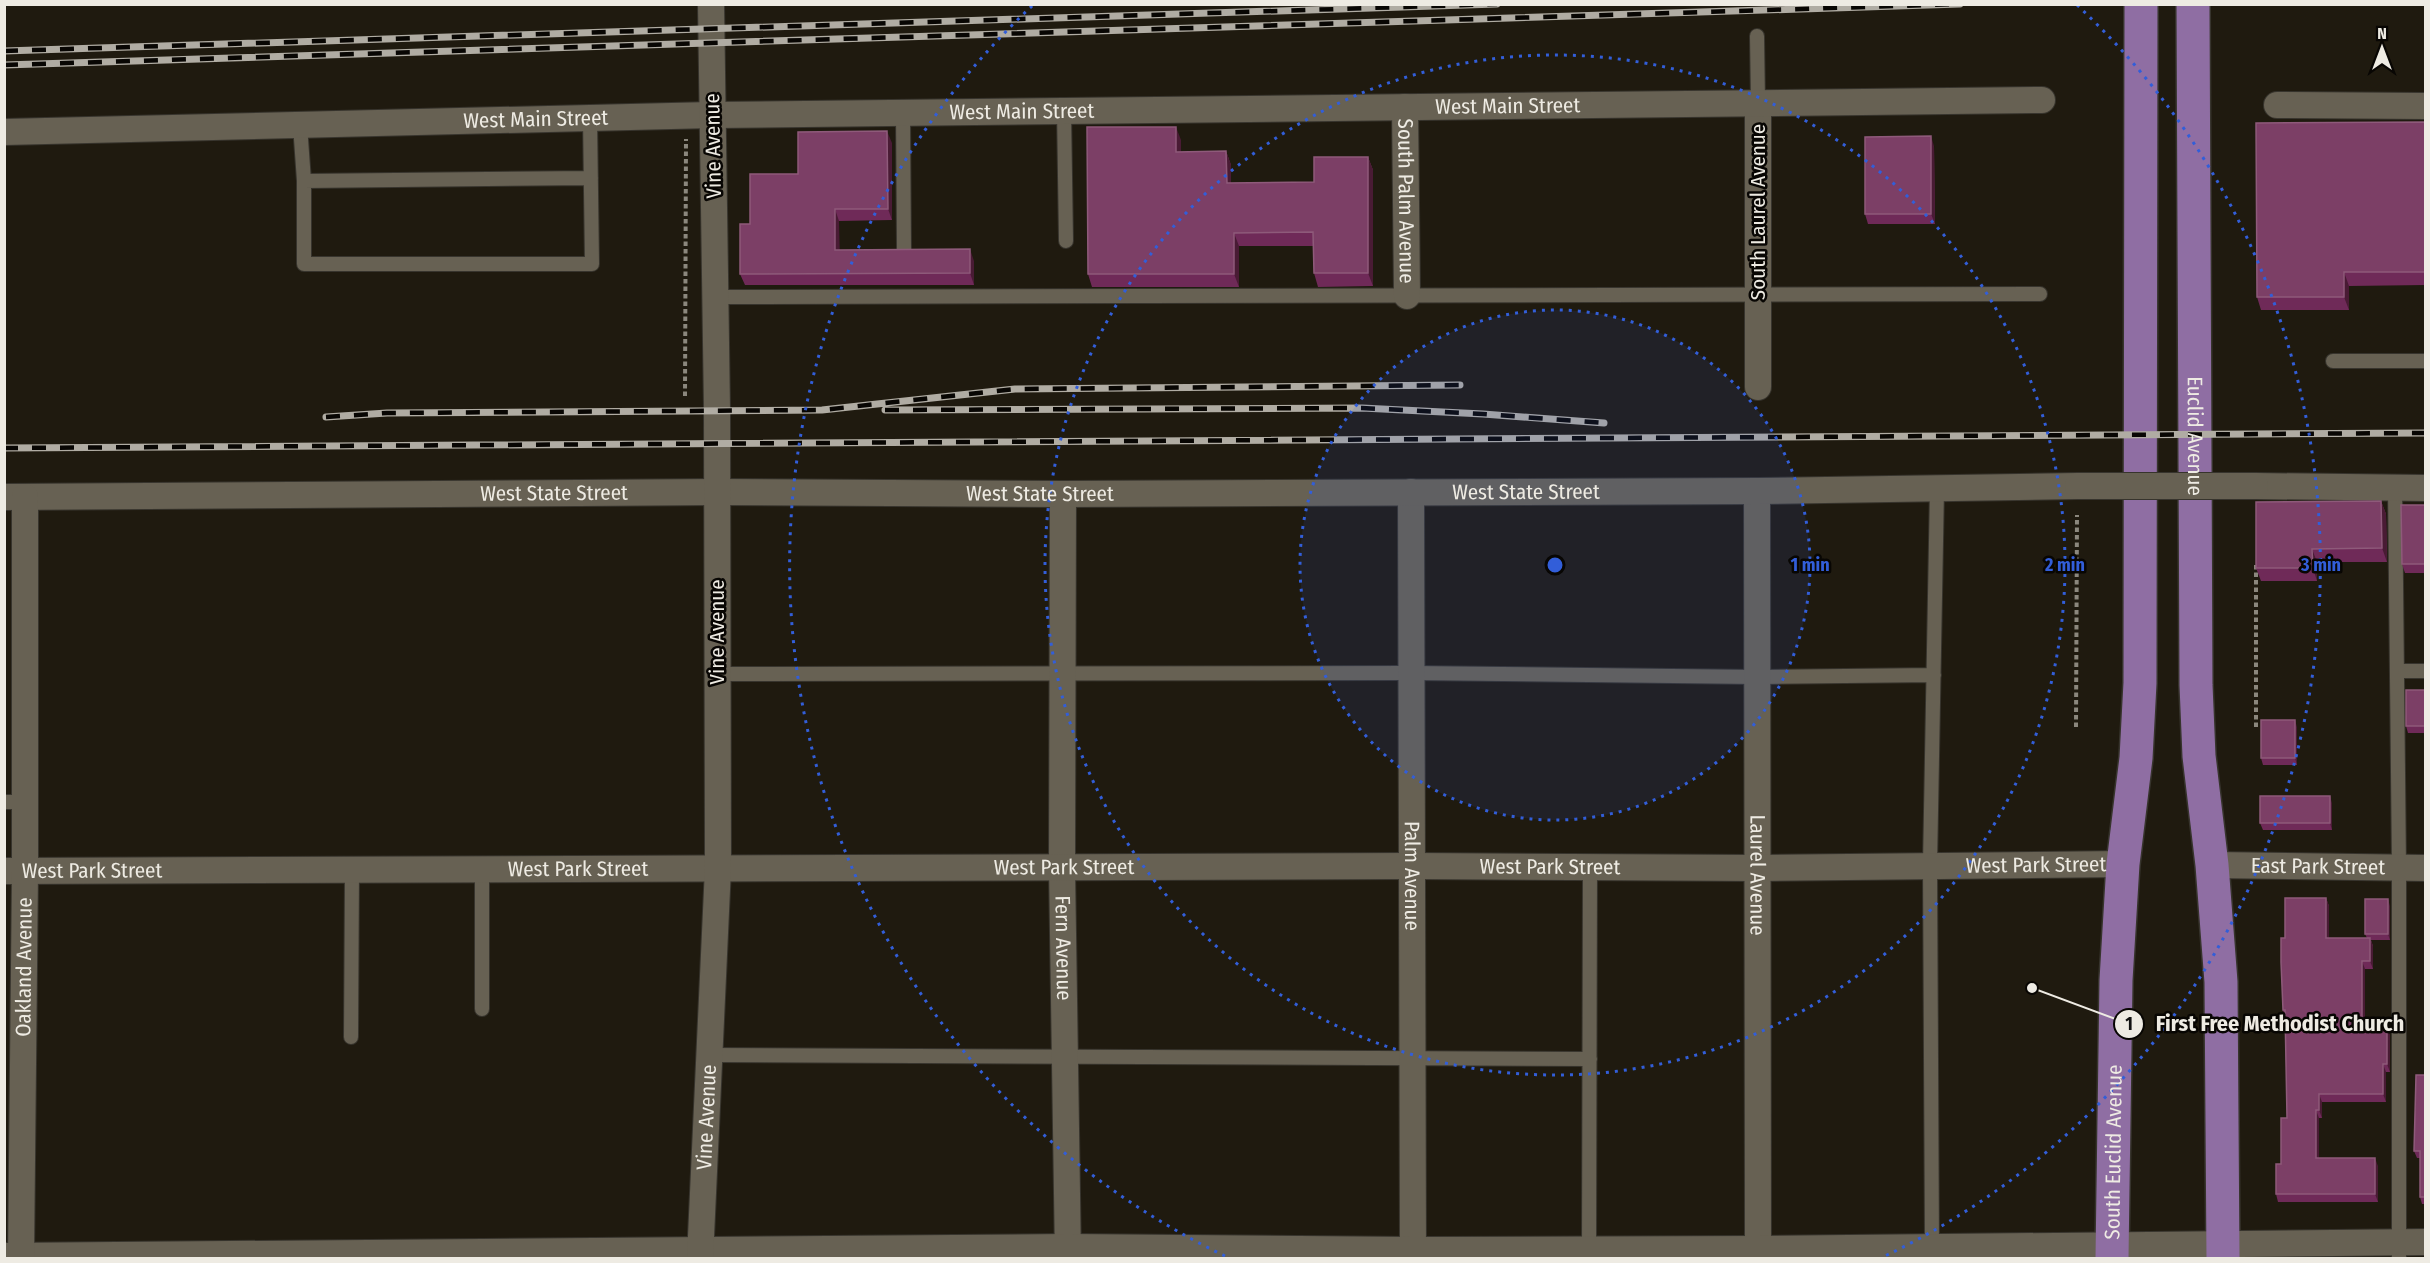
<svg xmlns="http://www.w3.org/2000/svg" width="2430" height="1263" font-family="'Fira Sans Condensed',sans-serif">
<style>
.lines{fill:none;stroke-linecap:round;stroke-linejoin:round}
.service-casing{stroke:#37342d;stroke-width:16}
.minor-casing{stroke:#37342d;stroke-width:28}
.primary-casing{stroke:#37342d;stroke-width:36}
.path{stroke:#8b877d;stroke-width:4;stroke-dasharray:4.5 3;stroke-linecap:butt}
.service{stroke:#676153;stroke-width:14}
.minor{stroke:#676153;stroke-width:26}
.primary{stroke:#8f6ea3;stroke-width:33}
.rail-casing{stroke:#b0aca3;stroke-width:7}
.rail{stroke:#080603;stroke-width:4.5;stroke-dasharray:14;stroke-linecap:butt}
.minor-bridge-casing{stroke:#37342d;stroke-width:28;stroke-linecap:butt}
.minor-bridge{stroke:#676153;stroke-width:26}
.wall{fill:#6f2a58}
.shaded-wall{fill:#491b34}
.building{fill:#7c3f66;stroke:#8e5a7a;stroke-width:1.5}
.ring{fill:none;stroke:#325ed9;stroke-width:3;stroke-dasharray:3 6}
.labels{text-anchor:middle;stroke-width:5;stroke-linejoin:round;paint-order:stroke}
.street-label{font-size:21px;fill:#eeebe3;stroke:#080603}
.centre{fill:#325ed9;stroke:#080603;stroke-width:3}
.ring-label{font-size:18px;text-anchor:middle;font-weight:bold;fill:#325ed9;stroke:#080603;stroke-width:5;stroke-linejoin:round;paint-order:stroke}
.leader{fill:none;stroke:#eeebe3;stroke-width:2}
.callout-dot{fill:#eeebe3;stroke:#080603;stroke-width:2}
.mark-label{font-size:18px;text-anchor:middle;font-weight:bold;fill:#111}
.callout-label{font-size:22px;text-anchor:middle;font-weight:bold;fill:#eeebe3;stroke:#080603;stroke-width:5;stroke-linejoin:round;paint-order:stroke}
</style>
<rect width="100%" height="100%" fill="#1f1a0f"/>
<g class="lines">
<g class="service-casing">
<path id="service" d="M1757,36l1,67
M1064,111l2,130
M903,113l1,139
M590,118l2,146h-288v-83l287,-3
M300,125l4,56
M715,297l1325,-3
M2333,361h93
M2395,488l4,379v391
M2397,671h29
M718,674l693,-1 346,4 177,-2
M4,802h21
M482,1009v-140
M351,1037l1,-168
M709,1055l881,4
M1589,1250l1,-383
M1932,1251l-2,-386 7,-377"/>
</g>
<g class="minor-casing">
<g id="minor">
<path d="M1758,103v284"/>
<path d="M2277,105l149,1"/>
<path id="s1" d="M1405,107l2,189"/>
<path id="s2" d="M4,132l708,-17 1330,-15"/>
<path d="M2255,486l171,2"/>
<path id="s3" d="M1757,491l1,767"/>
<path id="s4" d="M1411,492l2,766"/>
<path id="s5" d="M1063,494l-1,375 6,389"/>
<path id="s6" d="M4,497l713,-5 346,2 694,-3 321,-5"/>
<path id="s7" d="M2212,865l214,3"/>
<path id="s8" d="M4,871l1409,-5 345,2 365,-4"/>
<path d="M4,1256l1064,-9 345,3 345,-1 668,-7"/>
<path id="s9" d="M21,1258l4,-387v-374"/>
<path id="s10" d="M700,1258l18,-390 -1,-458 -6,-406"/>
</g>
</g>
<g class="primary-casing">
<g id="primary">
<path id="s11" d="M2193,4l3,681 3,71 13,109 9,117 2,276"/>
<path id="s12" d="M2112,1258l4,-278 7,-116 13,-106 4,-75 1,-679"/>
</g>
</g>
<path class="path" d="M685,396l1,-257
M2256,565v162
M2076,727l1,-212"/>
<use href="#service" class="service"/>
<use href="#minor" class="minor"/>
<use href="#primary" class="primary"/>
<g class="rail-casing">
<path id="rail" d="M4,51l1493,-47
M4,65l1956,-61
M885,410l477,-2 121,6 121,9
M326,417l61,-4 435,-3 193,-21 445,-4
M4,448l2422,-15"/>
</g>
<use href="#rail" class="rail"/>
<g class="minor-bridge-casing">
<path id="minor-bridge" d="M2078,486h177"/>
</g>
<use href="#minor-bridge" class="minor-bridge"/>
</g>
<path class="wall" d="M2426,122v163l-77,1v24h-88l-4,-13z
M1181,140v12l45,-1 5,14v18l83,-1 54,-25 5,13v116l-55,1 -4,-14 -1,-27h-74v41h-147l-4,-13z
M892,143v77l-53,1v29l135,11v24h-229l-5,-11 10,-50 48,-50z
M1934,146l1,78h-67l-3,-10z
M2381,501l5,13 1,48h-70v19h-56l-5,-13z
M2426,505v68h-21l-3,-9z
M2426,690v43h-18l-2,-7z
M2297,727v38h-34l-2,-7z
M2332,803v27h-69l-3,-7z
M2326,898l3,8v32h38l-2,-4 25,-28v34h-19l2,6v23h-8v58l25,8v37h-4v30h-64v16h-3v40l59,8v36h-100l-2,-8 5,-30 6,-46 -2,-100 -2,-8 2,-72z
M2426,1075v129h-4l-2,-7v-39h-3l-3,-7z"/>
<path class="shaded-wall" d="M1176,127l5,13v25l-5,-13z
M887,131l5,12v77l-4,-11z
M1931,136l3,10 1,78 -4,-10z
M1226,151l5,14v31l-4,-13z
M1368,157l5,13v116l-5,-13z
M835,209l4,12 1,41 -5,-12z
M1234,233l5,13v41l-5,-13z
M970,249l4,12v24l-4,-12z
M2344,272l5,14v24l-5,-13z
M2381,501l5,13 1,48 -5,-14z
M2312,549l5,13v19l-4,-13z
M2295,720l2,7v38l-2,-7z
M2330,796l2,7v27l-2,-7z
M2326,898l3,8v40l-3,-8z
M2388,899l2,7v34l-2,-6z
M2370,938l3,8v23l-3,-8z
M2362,961l3,8v66l-3,-8z
M2387,1027l3,8v37l-3,-8z
M2383,1064l3,8v30l-3,-8z
M2319,1094l3,8v16l-3,-8z
M2316,1110l3,8v48l-3,-8z
M2375,1158l3,8v36l-3,-8z"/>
<path class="building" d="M2426,122v150h-82v25h-87l-1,-174z
M1087,127h89v25l50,-1 1,32 87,-1v-25h54v116h-54l-1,-41 -79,1v41h-146z
M887,131l1,78h-53v41l135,-1v24l-230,1v-50h10v-50h48v-42z
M1931,136v78h-66v-77z
M2381,501l1,47 -70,1 1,19h-57v-66z
M2401,505h25v59h-24z
M2406,690h20v36h-20z
M2261,720h34v38h-34z
M2260,796h70v27h-70z
M2285,898h41v40h44v23h-8v66h25v37h-4v30h-64v16h-3v48h59v36h-99v-30h5v-46h6l-2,-108h-2l-2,-48v-24h4z
M2365,899h23v35h-23z
M2416,1075h10v122h-6v-46h-6z"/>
<circle cx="1555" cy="565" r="255" fill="#325ed9" fill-opacity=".12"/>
<g class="ring">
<circle cx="1555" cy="565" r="255"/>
<circle cx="1555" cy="565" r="510"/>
<path d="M1225 1256A766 766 0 0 1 1033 5M2077 5A766 766 0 0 1 1885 1256"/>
</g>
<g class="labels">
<g class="street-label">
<text dy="7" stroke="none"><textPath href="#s2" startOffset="1504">West Main Street</textPath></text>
<text dy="7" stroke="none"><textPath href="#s2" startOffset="1018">West Main Street</textPath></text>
<text dy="7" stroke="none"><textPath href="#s2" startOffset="532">West Main Street</textPath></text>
<text transform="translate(713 146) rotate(-91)" y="7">Vine Avenue</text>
<text dy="7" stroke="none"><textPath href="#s1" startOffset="94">South Palm Avenue</textPath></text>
<text transform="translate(1758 212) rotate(-90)" y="7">South Laurel Avenue</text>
<text dy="7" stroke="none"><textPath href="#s11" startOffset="432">Euclid Avenue</textPath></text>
<text dy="7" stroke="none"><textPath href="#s6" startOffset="1522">West State Street</textPath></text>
<text dy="7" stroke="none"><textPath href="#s6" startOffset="550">West State Street</textPath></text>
<text dy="7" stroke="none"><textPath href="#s6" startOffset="1036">West State Street</textPath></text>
<text transform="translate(717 632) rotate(-90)" y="7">Vine Avenue</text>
<text dy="7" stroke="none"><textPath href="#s8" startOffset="2032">West Park Street</textPath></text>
<text dy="7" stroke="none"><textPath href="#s7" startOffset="106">East Park Street</textPath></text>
<text dy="7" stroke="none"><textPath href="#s8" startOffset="1546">West Park Street</textPath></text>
<text dy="7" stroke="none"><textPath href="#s8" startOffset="574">West Park Street</textPath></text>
<text dy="7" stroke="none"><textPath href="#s8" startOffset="1060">West Park Street</textPath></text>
<text dy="7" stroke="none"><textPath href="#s8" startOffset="88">West Park Street</textPath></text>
<text dy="7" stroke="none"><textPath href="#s4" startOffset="384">Palm Avenue</textPath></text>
<text dy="7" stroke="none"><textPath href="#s3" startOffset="384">Laurel Avenue</textPath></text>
<text dy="7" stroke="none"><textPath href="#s5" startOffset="454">Fern Avenue</textPath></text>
<text dy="7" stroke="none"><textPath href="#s9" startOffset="291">Oakland Avenue</textPath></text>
<text dy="7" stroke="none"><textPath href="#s10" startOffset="141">Vine Avenue</textPath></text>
<text dy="7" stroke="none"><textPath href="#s12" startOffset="106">South Euclid Avenue</textPath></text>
</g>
</g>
<circle cx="1555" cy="565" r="9" class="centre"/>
<g class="ring-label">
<text x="1810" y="571">1 min</text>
<text x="2065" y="571">2 min</text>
<text x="2321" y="571">3 min</text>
</g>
<path class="leader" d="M2032 988L2129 1024"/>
<g class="callout-dot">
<circle cx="2032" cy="988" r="6"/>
<circle cx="2129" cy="1024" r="15"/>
</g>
<g class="mark-label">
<text x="2129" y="1030">1</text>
</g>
<g class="callout-label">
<text x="2280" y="1031">First Free Methodist Church</text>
</g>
<rect width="2430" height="1263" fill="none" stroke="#eeebe3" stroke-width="12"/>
<g transform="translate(2382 48)" stroke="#080603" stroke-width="4.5" paint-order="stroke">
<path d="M0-4.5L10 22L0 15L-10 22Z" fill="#eeebe3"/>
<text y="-9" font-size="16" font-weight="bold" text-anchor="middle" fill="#eeebe3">N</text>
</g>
</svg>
